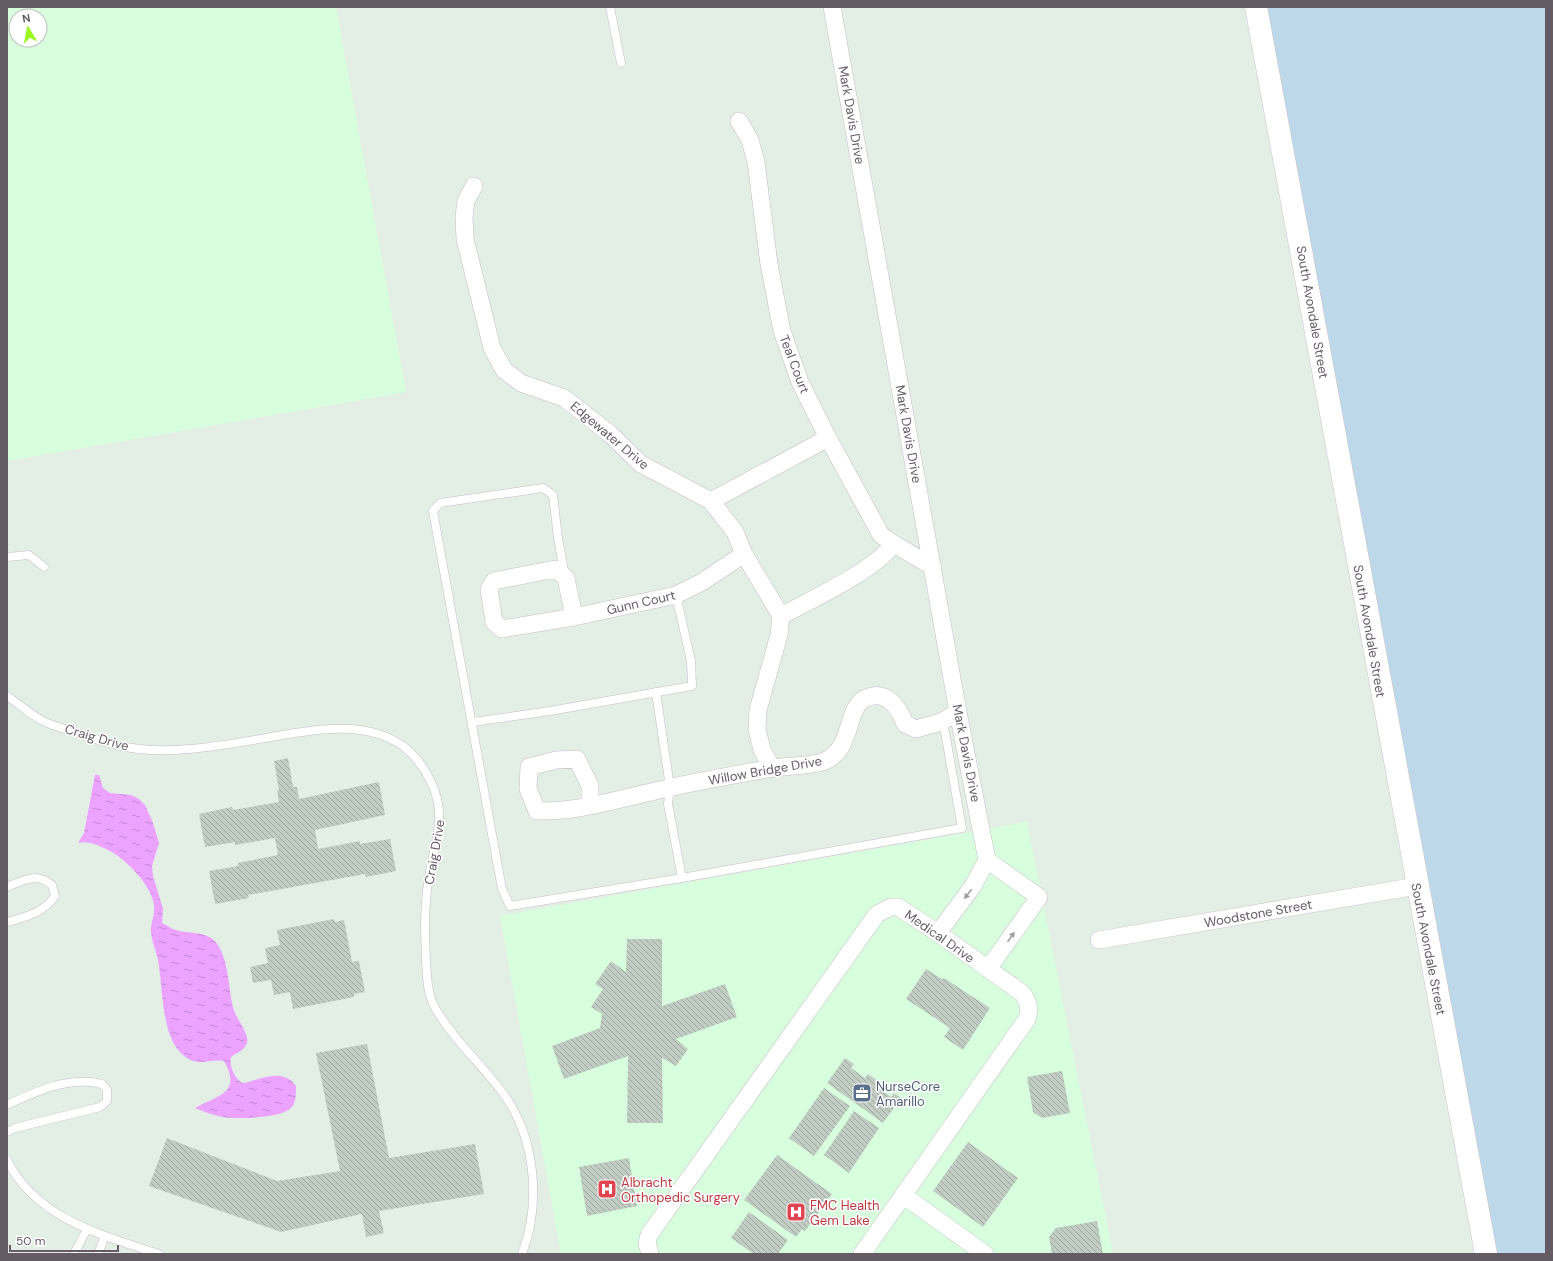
<svg xmlns="http://www.w3.org/2000/svg" width="1553" height="1261" font-family="'DM Sans',sans-serif">
<style>
.commercial{fill:#d8ffdd;fill-rule:evenodd}
.green{fill:#bdd9e9}
.water{fill:url(#water-ripples)}
.building{fill:url(#building-back-hatch)}
.lines{fill:none;stroke-linecap:round;stroke-linejoin:round}
.lane-casing{stroke:#c5bdc5;stroke-width:9}
.street-casing{stroke:#c5bdc5;stroke-width:18}
.secondary-casing{stroke:#ccc2cc;stroke-width:23}
.lane{stroke:#fff;stroke-width:8}
.street{stroke:#fff;stroke-width:17}
.secondary{stroke:#fff;stroke-width:22}
.oneway{fill:#a29da3}
.labels{text-anchor:middle;stroke-width:3;stroke-linejoin:round;paint-order:stroke}
.street-label{font-size:13px;fill:#645b65;stroke:#fff}
.service-label{font-size:13px;fill:#4e5e75;stroke:#fff;text-anchor:start}
.health-label{font-size:13px;fill:#be3a42;stroke:#fff;text-anchor:start}
</style>
<defs>
<pattern id="water-ripples" width="26" height="14" patternUnits="userSpaceOnUse"><rect width="26" height="14" fill="#eca3ff"/><path d="M2 4q2-2 4 0t4 0M15 11q2-2 4 0t4 0" fill="none" stroke="#c388d2"/></pattern>
<pattern id="building-back-hatch" width="6" height="6" patternUnits="userSpaceOnUse"><rect width="6" height="6" fill="#c1cdc2"/><path d="M-1 5l2 2M0 0l6 6M5-1l2 2" fill="none" stroke="#a0a9a1"/></pattern>
</defs>
<rect width="100%" height="100%" fill="#e3efe5"/>
<path class="commercial" d="M7,7h329l70,385 -399,69zM16,16h24v24h-24z
M1027,822l86,432h-552l-61,-338z"/>
<path class="green" d="M1266,7h280v1247h-52z"/>
<path class="water" d="M95,775h4l4,13 7,5 21,2 8,4 6,6 7,15 7,23 -7,23 1,10 10,33 -1,14c4,2 7,4 11,6 12,5 27,2 38,9 18,12 17,50 22,69 2,10 17,28 14,36 -2,7 -11,10 -16,14 -2,9 3,20 11,26 19,-3 40,-16 54,3 0,7 0,16 -4,21 -10,12 -56,12 -70,10 -9,-2 -18,-5 -27,-9 24,-13 47,-15 29,-47 -16,-3 -27,8 -43,-8 -20,-19 -18,-67 -23,-93 -2,-9 -6,-18 -7,-27 -1,-8 4,-17 3,-27 -1,-19 -28,-47 -44,-55 -10,-5 -21,-11 -32,-8l6,-10z"/>
<path class="building" d="M288,758l5,29h4l2,12 80,-17 6,33 -70,15 3,19 42,-8v3l30,-5 6,32 -30,6 -1,-3 -117,21 1,3 -34,6 -6,-33 29,-5v-3l40,-8 -3,-17 -40,7v-3l-30,5 -6,-33 33,-7 1,3 46,-8 -2,-12h2l-5,-29z
M334,919l1,3 9,-2 8,42 7,-1 6,31 -11,2v3l-61,12 -3,-17 -16,3 -3,-15 -18,3 -3,-16 18,-4 -3,-15 15,-3 -3,-15z
M627,939h35v67l63,-22 12,33 -61,22 12,10 -12,17 -14,-8 1,65h-36l1,-67 -64,23 -12,-33 48,-18 2,-14 -11,-7 12,-18 -8,-5 16,-23 15,11z
M926,969l16,10 2,-1 46,30 -27,42 -19,-13 6,-9 -44,-29z
M367,1044l22,114 86,-14 9,50 -105,17 5,22 -18,4 -4,-23 -81,18 -132,-46 18,-48 110,43 63,-10 -24,-118z
M845,1058l9,6 -3,4 14,10 3,-4 11,8 -3,4 15,11 3,-4 7,5 -18,25 -56,-40z
M1062,1071l8,42 -28,5 -9,-6 -6,-35z
M824,1088l26,18 -36,50 -25,-18z
M854,1111l25,17 -30,45 -25,-18z
M968,1142l50,36 -35,49 -50,-36z
M777,1155l55,39 -27,37 -3,-2 -6,8 -52,-37z
M629,1158l8,48 -50,10 -8,-49z
M749,1212l39,28 -10,14h-24l-23,-16z
M1097,1221l6,33h-51l-3,-17 7,-9z"/>
<g class="lines">
<g class="lane-casing">
<path id="lane" d="M610,7l11,56
M7,557l22,-2 15,12
M565,576l-7,-38 -5,-43 -10,-7 -103,15 -7,8 69,378 8,17 172,-28 280,-50 -17,-96 -4,-10
M656,692l14,95 -2,17 14,74
M7,696c12,8 23,18 36,25 10,5 22,8 32,11 16,6 34,12 51,15 50,10 119,-6 169,-14 37,-6 76,-9 108,13 12,9 20,20 27,34 19,36 3,66 -2,103 -4,27 -3,52 -2,78 1,14 1,30 7,43 18,34 50,61 72,92 31,45 36,108 17,158
M473,722l77,-11 142,-25 -1,-25 -15,-66
M7,887c17,-7 29,-15 45,-2l3,11c-12,17 -29,21 -48,26
M7,1105c30,-14 62,-29 95,-21l5,6v11l-7,6 -85,21 -8,4
M7,1160c29,59 95,75 152,94
M74,1254l13,-25
M98,1254l7,-18"/>
</g>
<g class="street-casing">
<path id="street" d="M832,7l126,705 29,148 -14,26 -35,47
M739,121l11,19 6,22 13,102 13,67 18,51 28,56 53,97 13,9 39,23
M474,186l-8,15 -2,16 1,22 27,109 12,22 17,13 43,15 46,36 31,30 70,37 24,31 9,22 37,62 -2,19 -21,75 -1,19 5,21 10,18
M711,501l117,-63
M781,616c33,-18 91,-44 113,-72
M574,617l-8,-39 -11,-9 -61,12 -5,8 5,33 8,7 72,-12 102,-22 26,-13 42,-28
M590,806v-20l-13,-27 -21,1 -27,7 -1,22 9,22c43,1 85,-13 127,-22 35,-8 70,-14 104,-20 14,-3 46,-3 57,-8 29,-13 20,-54 41,-63 21,-9 33,10 39,26l11,5 25,-7 17,-10
M987,860l52,37 -51,72
M1099,940l318,-54
M903,1195l82,59
M650,1254l-3,-11 2,-8 228,-321 14,-7h7l40,26 84,60c7,9 8,16 5,26l-165,235"/>
</g>
<g class="secondary-casing">
<path id="secondary" d="M1256,7l230,1247"/>
</g>
<use href="#lane" class="lane"/>
<use href="#street" class="street"/>
<use href="#secondary" class="secondary"/>
</g>
<defs><path id="oneway-solid" d="M-6-.8H1V-3.2L6.5 0L1 3.2V.8H-6Z"/></defs>
<g class="oneway">
<use href="#oneway-solid" transform="translate(968 894) rotate(127)"/>
<use href="#oneway-solid" transform="translate(1011 937) rotate(-55)"/>
</g>
<defs>
<g id="office-square" transform="scale(1)"><rect x="-9" y="-9" width="18" height="18" rx="4" fill="#5c6f8a" stroke="#fff"/><path d="M-6-3h4V-5.5h4V-3h4V5H-6ZM-1-4.5V-3h2v-1.5ZM-6 0V1H6V0Z" fill="#fff"/></g>
<g id="hospital-square" transform="scale(1)"><rect x="-9" y="-9" width="18" height="18" rx="4" fill="#e0444e" stroke="#fff"/><path d="M-5-5h3v3.5h4V-5h3V5h-3V1.5h-4V5h-3Z" fill="#fff"/></g>
</defs>
<g fill-rule="evenodd">
<use href="#office-square" x="862" y="1093"/>
<use href="#hospital-square" x="607" y="1189"/>
<use href="#hospital-square" x="796" y="1212"/>
</g>
<g class="labels">
<g class="street-label">
<text transform="translate(852 115) rotate(80)" y="5">Mark Davis Drive</text>
<text transform="translate(1313 312) rotate(80)" y="5">South Avondale Street</text>
<text transform="translate(795 364) rotate(69)" y="5">Teal Court</text>
<text transform="translate(909 434) rotate(80)" y="5">Mark Davis Drive</text>
<text transform="translate(610 435) rotate(40)" y="5">Edgewater Drive</text>
<text transform="translate(641 602) rotate(-13)" y="5">Gunn Court</text>
<text transform="translate(1370 631) rotate(80)" y="5">South Avondale Street</text>
<text transform="translate(97 737) rotate(16)" y="5">Craig Drive</text>
<text transform="translate(967 753) rotate(79)" y="5">Mark Davis Drive</text>
<text transform="translate(765 770) rotate(-10)" y="5">Willow Bridge Drive</text>
<text transform="translate(434 852) rotate(-80)" y="5">Craig Drive</text>
<text transform="translate(1258 913) rotate(-10)" y="5">Woodstone Street</text>
<text transform="translate(940 936) rotate(35)" y="5">Medical Drive</text>
<text transform="translate(1429 949) rotate(79)" y="5">South Avondale Street</text>
</g>
<g class="service-label">
<text x="876" y="1091">NurseCore<tspan x="876" dy="15">Amarillo</tspan></text>
</g>
<g class="health-label">
<text x="621" y="1187">Albracht<tspan x="621" dy="15">Orthopedic Surgery</tspan></text>
<text x="810" y="1210">FMC Health<tspan x="810" dy="15">Gem Lake</tspan></text>
</g>
</g>
<rect width="1553" height="1261" fill="none" stroke="#645b65" stroke-width="16"/>
<g transform="translate(28 28) rotate(350)"><circle r="19" fill="#ffffff" stroke="#c1bdc1"/>
<path d="M0-3L7 15L0 10L-7 15Z" fill="#9af820"/>
<text y="-6" font-size="11" font-weight="bold" text-anchor="middle" fill="#645b65">N</text>
</g>
<path d="M10 1245v6h108v-6" fill="none" stroke="#645b65" stroke-width="2"/>
<text x="16" y="1245" font-size="12" fill="#645b65" stroke="#ffffff" stroke-width="3" paint-order="stroke">50 m</text>
</svg>
